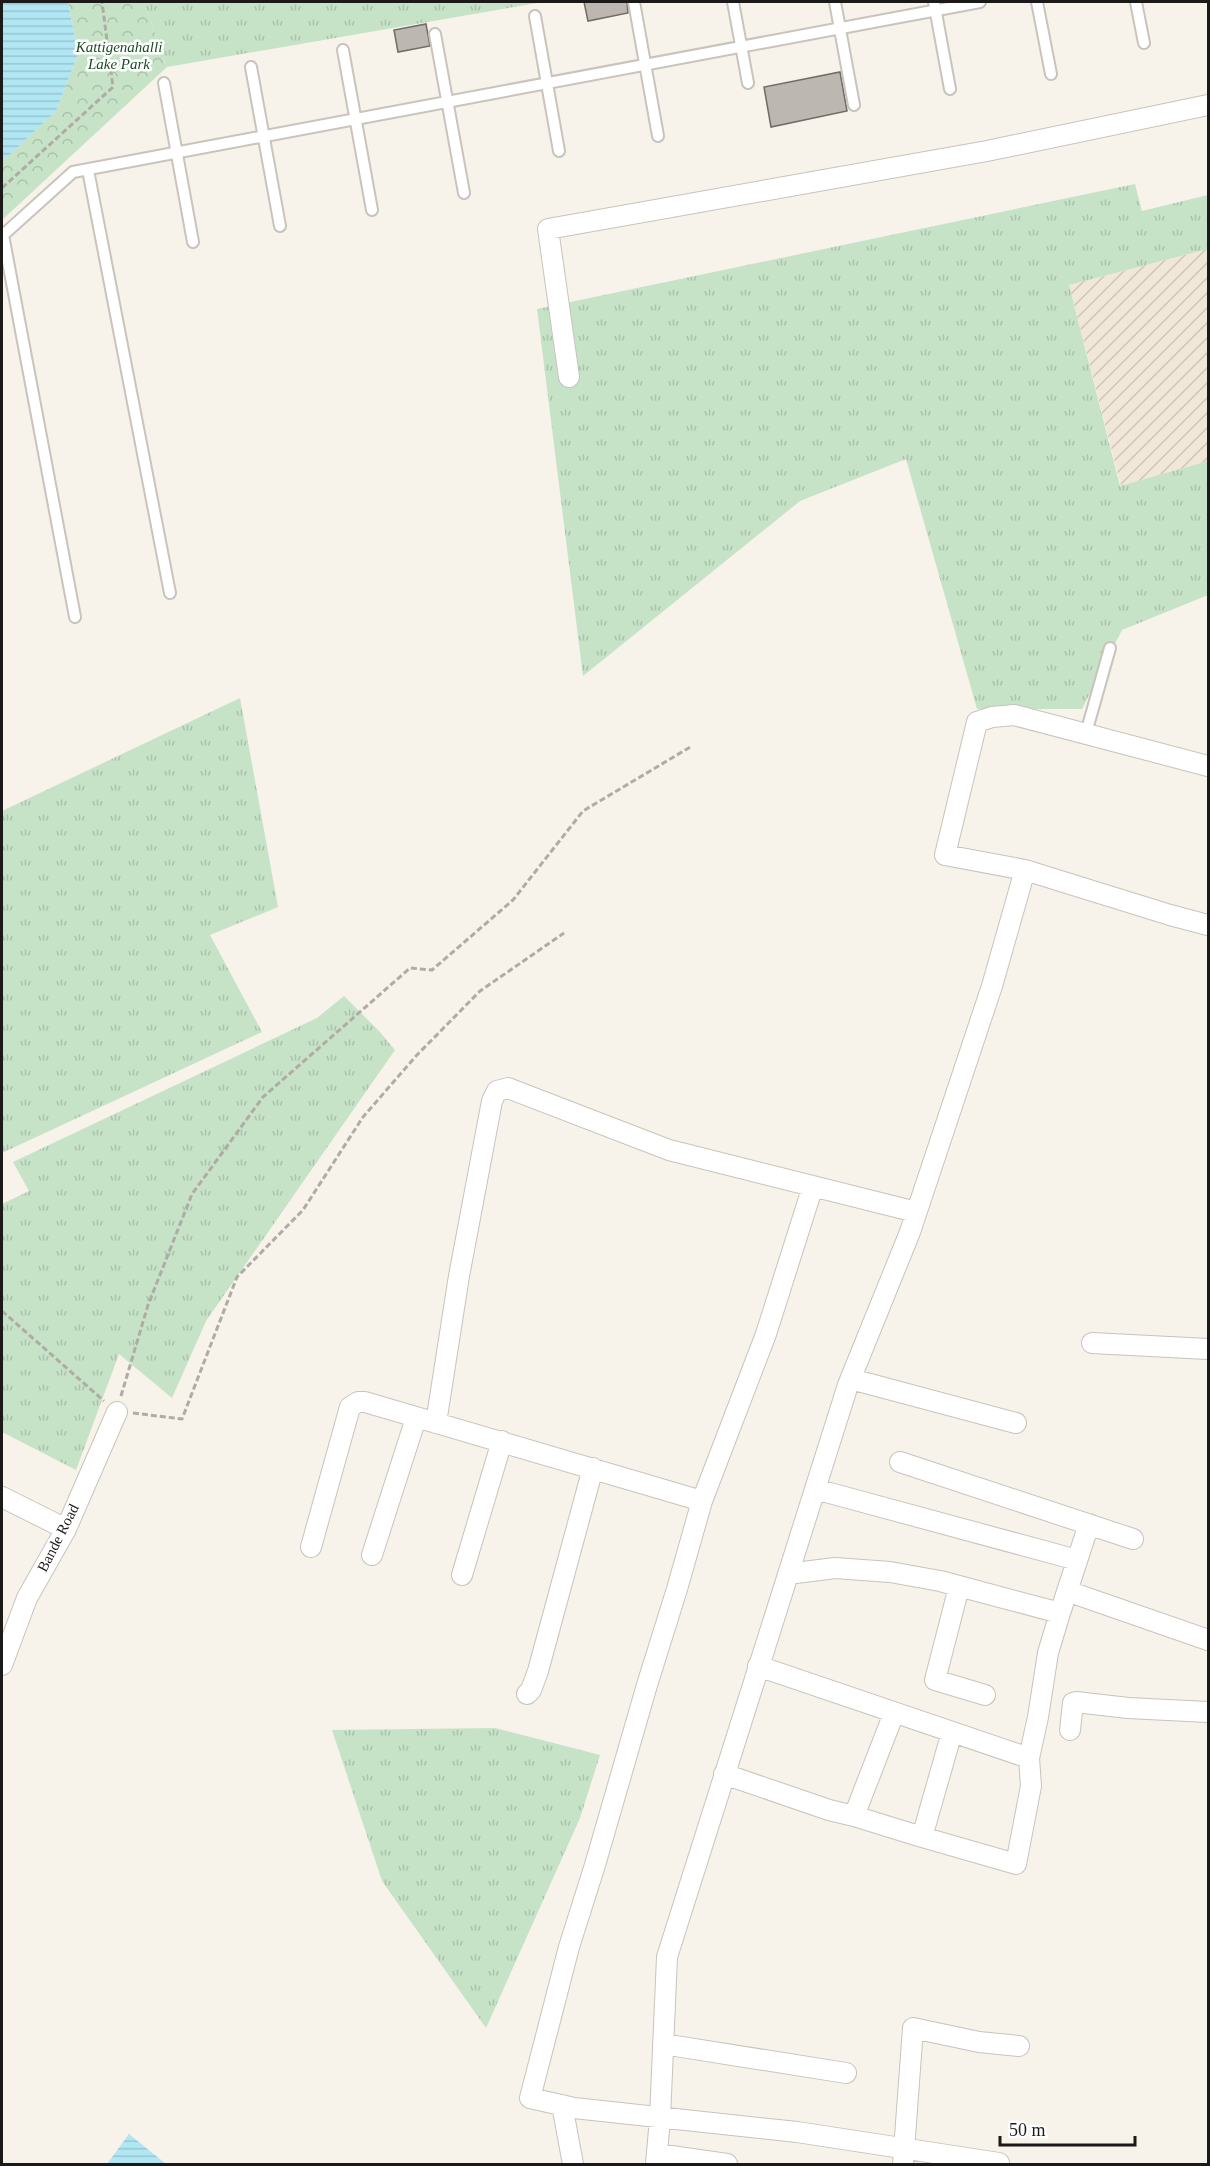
<svg xmlns="http://www.w3.org/2000/svg" width="1210" height="2166" font-family="'Times New Roman',serif">
<style>
.industrial{fill:url(#industrial-furrows)}
.grass{fill:url(#grass-tufts)}
.park{fill:url(#park-crowns)}
.water{fill:url(#water-rules)}
.building{fill:#bcb7b0;stroke:#706c65;stroke-width:1.5}
.lines{fill:none;stroke-linecap:round;stroke-linejoin:round}
.lane-casing{stroke:#c8c3bc;stroke-width:14}
.street-casing{stroke:#c8c3bc;stroke-width:22}
.path{stroke:#afaba5;stroke-width:3;stroke-dasharray:6 3;stroke-linecap:butt}
.lane{stroke:#fff;stroke-width:10}
.street{stroke:#fff;stroke-width:20}
.labels{text-anchor:middle;stroke-width:5;stroke-linejoin:round;paint-order:stroke}
.park-label{font-size:15px;font-style:italic;fill:#194b22;stroke:#fff}
.street-label{font-size:15px;fill:#1c1a18;stroke:#fff}
</style>
<defs>
<pattern id="industrial-furrows" width="10" height="10" patternUnits="userSpaceOnUse" patternTransform="scale(1.5)"><rect width="10" height="10" fill="#f0e7d8"/><path d="M-1 1l2-2M0 10L10 0M9 11l2-2" fill="none" stroke="#cdc6b9"/></pattern>
<pattern id="grass-tufts" width="24" height="20" patternUnits="userSpaceOnUse" patternTransform="scale(1.5)"><rect width="24" height="20" fill="#c6e3c8"/><path d="M3 7l-1-3M5 7V3M7 7l1-3M15 17l-1-3M17 17v-4M19 17l1-3" fill="none" stroke="#aac2ab"/></pattern>
<pattern id="park-crowns" width="20" height="18" patternUnits="userSpaceOnUse" patternTransform="scale(1.5)"><rect width="20" height="18" fill="#c6e3c8"/><path d="M2 6a3 3 0 1 1 6 0M12 15a3 3 0 1 1 6 0" fill="none" stroke="#aac2ab"/></pattern>
<pattern id="water-rules" width="6" height="5" patternUnits="userSpaceOnUse" patternTransform="scale(1.5)"><rect width="6" height="5" fill="#b1e6f3"/><path d="M0 2.5h6" fill="none" stroke="#98c5d0"/></pattern>
</defs>
<rect width="100%" height="100%" fill="#f7f2ea"/>
<path class="industrial" d="M1208,249v212l-87,25 -52,-201z"/>
<path class="grass" d="M144,2h399l-376,65z
M1135,184l7,27 66,-16v54l-139,36 51,201 88,-25v134l-86,35 -40,79h-105l-71,-250 -106,42 -217,175 -46,-367z
M240,698l38,209 -68,28 52,97 -260,121v-342z
M344,996l35,35 16,19 -189,271 -34,77 -53,-44 -43,116 -74,-38v-228l27,-13 -16,-29 304,-144z
M495,1728l105,27 -20,63 -94,210 -104,-147 -50,-151z"/>
<path class="park" d="M68,2h76l23,65 -165,153v-58l54,-51 22,-57z"/>
<path class="water" d="M2,2h66l10,52 -22,57 -54,51z
M129,2134l37,30h-59z"/>
<path class="building" d="M584,2h43l1,11 -40,8z
M426,24l4,22 -32,6 -4,-22z
M840,72l7,39 -76,16 -7,-40z"/>
<g class="lines">
<g class="lane-casing">
<path id="lane" d="M634,2l24,134
M733,2l15,81
M835,2l19,103
M934,2l16,87
M1037,2l14,72
M1136,2l8,41
M535,16l24,135
M435,34l29,159
M343,50l29,160
M251,67l29,159
M164,83l29,159
M88,170l82,423
M3,235l72,382
M2,236l71,-64 907,-170
M1086,733l24,-85"/>
</g>
<g class="street-casing">
<path id="street" d="M569,377l-21,-148 439,-78 221,-46
M1208,766l-194,-51 -22,2 -15,5 -32,133 80,15 145,45 38,10
M813,1186l-47,148 -64,167 -25,88 -30,96 -52,180 -26,82 -39,151 44,10 223,24 202,31
M1092,1343l116,6
M851,1379l165,44
M436,1423l23,-147 33,-175 5,-10 11,-3 161,62 247,62
M900,1462l233,77
M815,1489l262,71
M2,1497l64,32
M311,1547l39,-140 8,-5h7l337,99
M372,1555l44,-137
M788,1574l47,-6 55,4 50,9 120,32 29,-89
M462,1575l40,-134
M959,1587l-24,93 50,15
M1067,1591l141,49
M2,1665l25,-67 39,-69 51,-117
M758,1666l271,92 9,-41 10,-64 12,-40
M527,1694l4,-4 7,-19 55,-203
M1070,1730l3,-27 3,-1 52,6 80,4
M724,1774l105,36 25,6 40,-103
M854,1816l68,21 30,-105
M922,1837l94,27 15,-78 -2,-28
M663,2044l183,29
M562,2105l11,59
M657,2154l70,10
M656,2164l4,-46 7,-161 181,-572 62,-153 82,-246 33,-116
M903,2164l10,-136 66,14 40,4"/>
</g>
<path class="path" d="M2,188l111,-101 -11,-85
M2,1311l102,90
M121,1396l27,-91 44,-111 71,-97 147,-129 22,2 81,-70 70,-89 109,-65
M133,1413l49,6 55,-142 66,-67 60,-93 53,-61 64,-65 84,-58"/>
<use href="#lane" class="lane"/>
<use href="#street" class="street"/>
</g>
<g class="labels">
<g class="park-label">
<text x="119" y="52">Kattigenahalli<tspan x="119" dy="17">Lake Park</tspan></text>
</g>
<g class="street-label">
<text transform="translate(58 1538) rotate(-63)" y="5">Bande Road</text>
</g>
</g>
<rect width="1210" height="2166" fill="none" stroke="#1c1a18" stroke-width="6"/>
<path d="M1000 2136v9h135v-9" fill="none" stroke="#1c1a18" stroke-width="3"/>
<text x="1009" y="2136" font-size="18" fill="#1c1a18" stroke="#ffffff" stroke-width="4.5" paint-order="stroke">50 m</text>
</svg>
